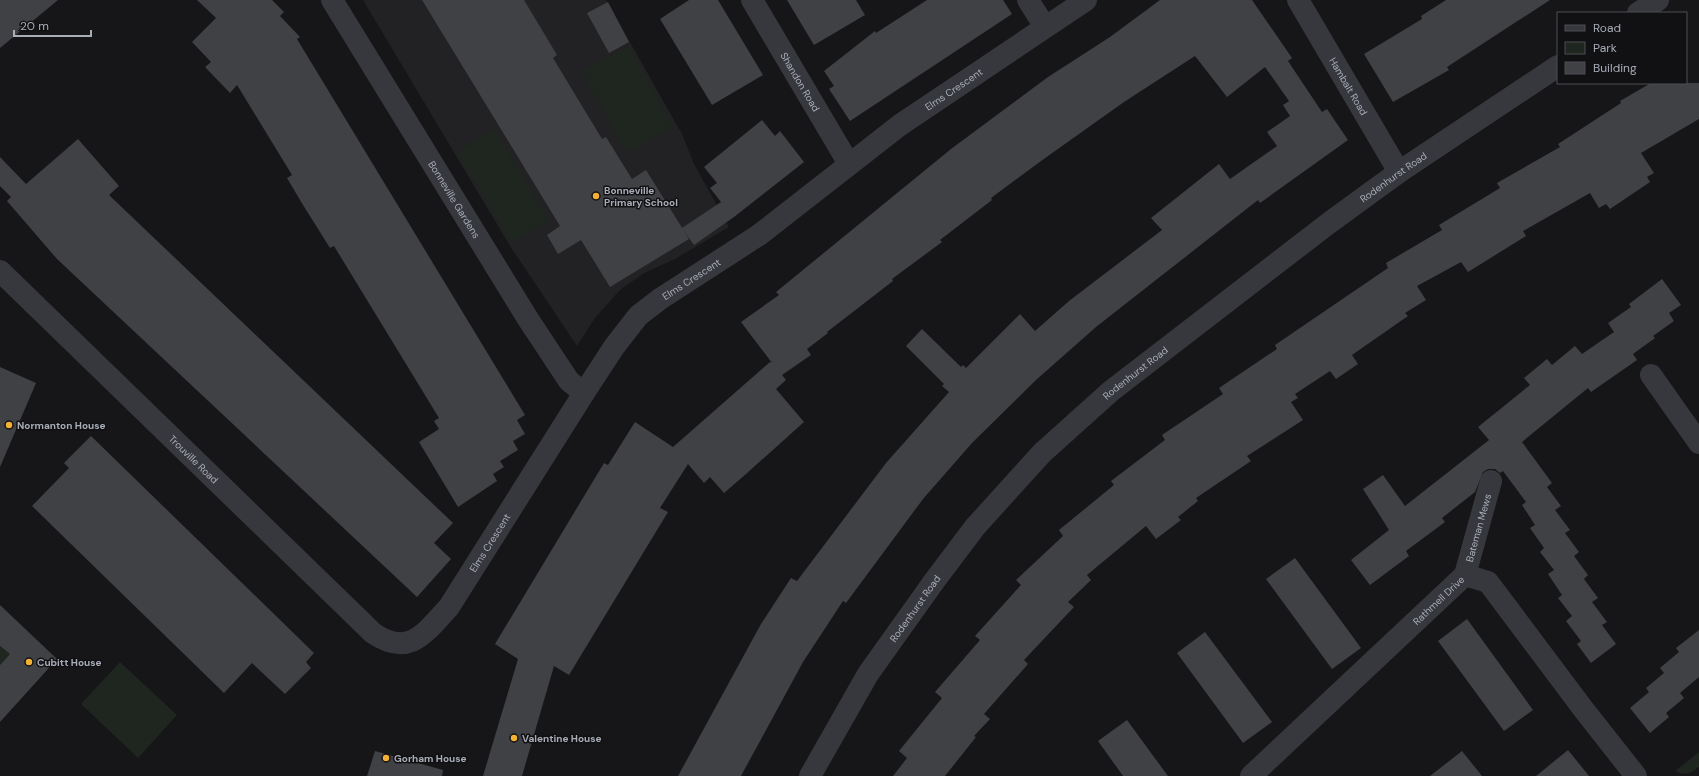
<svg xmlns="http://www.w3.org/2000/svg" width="1699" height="776" font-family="'DM Sans',sans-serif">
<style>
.built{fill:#222225}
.green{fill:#1e261f}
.building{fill:#404145}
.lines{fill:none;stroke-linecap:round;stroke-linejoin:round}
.minor{stroke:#37383d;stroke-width:22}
.poi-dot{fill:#f2b134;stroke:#111113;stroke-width:1.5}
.labels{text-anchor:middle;stroke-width:3;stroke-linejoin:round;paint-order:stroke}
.street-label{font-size:10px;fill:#a8adb8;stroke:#111113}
.poi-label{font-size:10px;font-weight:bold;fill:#a8adb8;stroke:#111113;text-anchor:start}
</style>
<rect width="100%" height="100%" fill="#161618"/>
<path class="built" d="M363,0h243l76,134 12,30 35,63 -54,32 -31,14 -24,17 -25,28 -18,28 -67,-100z"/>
<path class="green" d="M629,46l44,81 -46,26 -45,-81z
M495,130l54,91 -37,22 -55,-91z
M0,646l10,8 -10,11z
M120,662l57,53 -39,43 -57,-54z
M1699,752v15c-10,7 -13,9 -24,4z"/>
<path class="building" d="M0,0h58l-58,48z
M197,0h75l12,12 -4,4 20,21 -3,2 228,376 -8,5 8,14 -12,7 5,9 -18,11 4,6 -11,7 4,7 -39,26 -39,-65 20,-13 -5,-8 5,-3 -105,-172 -4,2 -27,-43 -16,-27 5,-3 -55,-90 -7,8 -25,-26 6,-5 -19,-20 24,-24z
M422,0h102l33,55 -4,3 49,81 4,-2 26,42 14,-9 43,69 -79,48 -29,-47 -23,14 -11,-19 13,-9z
M689,0h29l45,75 -51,30 -52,-86z
M787,0h69l9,15 -51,30z
M927,0h76l9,14 -162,107 -21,-32 5,-3 -10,-15 51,-40 1,2z
M1160,0h92l40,58 -4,3 34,51 5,-3 21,31 -88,63 -2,-3 -162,127 -60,53 -64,63 -49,56 -77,104 -3,-2 -40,61 -62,114h-63l83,-152 30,-46 6,3 89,-118 63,-71 -7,-6 2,-2 -38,-38 16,-17 39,38 2,-2 3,3 54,-54 15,17 34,-30 93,-71 -11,-12 68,-54 11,15 47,-33 -10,-14 23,-16 -7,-11 6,-4 -24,-34 -38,30 -32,-41 -71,46 -83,59 -50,37 1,2 -52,40 2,2 -50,37 1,2 -66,51 1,1 -21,16 4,6 -29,20 4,5 -10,9 28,33 -58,52 -22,19 -14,-16 -6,6 -16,-19 -28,44 8,4 -99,163 -15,-9 -32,110h-39l35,-117 -23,-15 109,-181 4,2 27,-43 38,25 97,-85 2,1 -31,-41 38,-27 -3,-3 175,-143 97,-72 62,-40z
M1446,0h104l-103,67 2,3 -56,32 -29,-48 58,-35 -1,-3z
M608,2l21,40 -20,11 -22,-40z
M1651,83h48v36l-58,34 13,20 -7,4 3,5 -40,27 -4,-5 -7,4 -9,-15 -67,38 3,5 -58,36 -7,-10 -44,24 9,14 -21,13 3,3 -56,39 6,9 -22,15 -6,-8 -35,23 3,4 -7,4 12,18 -56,36 4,5 -55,37 2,3 -20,16 3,3 -25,19 -10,-13 -59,49 4,5 -23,22 6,5 -50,53 4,4 -44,50 6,5 -16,17 2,1 -31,39h-52l14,-18 -8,-7 43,-53 -7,-6 45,-52 -5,-4 46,-51 -5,-5 47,-44 -4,-6 55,-45 -3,-4 54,-41 -3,-5 61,-41 -4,-6 58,-39 -2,-4 113,-77 -2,-5 56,-33 -3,-5 61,-37 -3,-5 63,-36 -2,-3 63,-41 -1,-2z
M762,120l13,16 5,-5 24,31 -70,55 -40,28 -12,-17 39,-26 -11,-14 7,-5 -13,-16z
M78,139l41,47 -10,9 344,328 -19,20 17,16 -34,38 -360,-338 -50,-58 4,-4 -11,-11v-29l26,27z
M1662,279l19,26 -12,8 5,8 -21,15 2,2 -22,16 4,6 -46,32 -3,-4 -66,54 30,41 -5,4 14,19 -6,4 15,20 -5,3 14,19 -5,4 14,19 -4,4 14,19 -6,4 15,20 -5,3 14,19 -25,19 -14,-19 4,-3 -15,-20 6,-5 -14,-18 4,-3 -14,-21 6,-4 -14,-18 4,-4 -14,-20 5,-3 -13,-20 4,-3 -23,-31 -3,2 -5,-4h-7l-5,3 -8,20 -33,26 3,4 -39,29 3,5 -39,29 -19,-25 38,-30 -26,-41 20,-14 22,31 84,-66 -11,-13 52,-42 -6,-7 23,-19 5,6 23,-19 7,8 32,-22 -6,-9 23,-16 -2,-3z
M0,367l36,16 -36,84z
M91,436l223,217 -8,9 5,6 -26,26 -33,-31 -28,30 -192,-187 37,-38 -5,-5z
M1295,558l66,90 -29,21 -66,-90z
M0,605l57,54 -57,63v-57l10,-11 -10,-8z
M1467,619l66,91 -29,21 -66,-90z
M1699,630v47l-19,16 4,5 -18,15 3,4 -19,16 -20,-25 19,-16 -3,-4 18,-15 -4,-5 19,-16 -3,-4z
M1205,632l67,90 -29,21 -66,-90z
M1127,720l16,22 25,34h-45l-25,-35z
M1568,750l21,26h-53z
M375,751l68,19 -1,6h-75z
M1462,751l20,25h-52z"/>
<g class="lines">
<g class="minor">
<path id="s1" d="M332,0l196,319 41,62 15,12"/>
<path id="s2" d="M752,0l97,164"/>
<path d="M1028,0l17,27"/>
<path id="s3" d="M1298,0l101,172"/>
<path d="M1638,13l20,-13"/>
<path id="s4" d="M0,271l373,362c36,25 52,0 76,-26l135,-214 30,-46 24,-31 22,-17 99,-64 141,-110 186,-125"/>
<path d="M1651,375l48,68"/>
<path id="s5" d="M1465,575l26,-94"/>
<path id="s6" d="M810,776l58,-102 67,-94 40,-53 67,-74 69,-62 218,-168 70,-51 159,-106"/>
<path id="s7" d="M1251,776l214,-201 23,7 96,128 52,66"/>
</g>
</g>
<g class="poi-dot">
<circle cx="596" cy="196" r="4"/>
<circle cx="9" cy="425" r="4"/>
<circle cx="29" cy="662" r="4"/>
<circle cx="514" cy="738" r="4"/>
<circle cx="386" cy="758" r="4"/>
</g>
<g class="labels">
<g class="street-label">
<text dy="4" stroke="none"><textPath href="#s2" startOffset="95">Shandon Road</textPath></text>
<text dy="4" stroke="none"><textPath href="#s3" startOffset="100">Hambalt Road</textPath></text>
<text dy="4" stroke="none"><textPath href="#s4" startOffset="1348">Elms Crescent</textPath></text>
<text dy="4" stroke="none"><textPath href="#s6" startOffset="846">Rodenhurst Road</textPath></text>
<text dy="4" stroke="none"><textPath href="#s1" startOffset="234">Bonneville Gardens</textPath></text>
<text dy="4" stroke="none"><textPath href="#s4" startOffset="1024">Elms Crescent</textPath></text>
<text dy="4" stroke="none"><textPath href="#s6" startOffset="522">Rodenhurst Road</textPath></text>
<text dy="4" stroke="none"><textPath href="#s4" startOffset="270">Trouville Road</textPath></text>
<text dy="4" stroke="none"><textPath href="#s5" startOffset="49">Bateman Mews</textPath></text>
<text dy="4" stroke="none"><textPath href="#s4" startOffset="688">Elms Crescent</textPath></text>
<text dy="4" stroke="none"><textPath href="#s7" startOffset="257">Rathmell Drive</textPath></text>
<text dy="4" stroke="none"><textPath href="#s6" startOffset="198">Rodenhurst Road</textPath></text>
</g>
<g class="poi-label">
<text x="604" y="194">Bonneville<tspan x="604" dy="12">Primary School</tspan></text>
<text x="17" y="429">Normanton House</text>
<text x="37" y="666">Cubitt House</text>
<text x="522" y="742">Valentine House</text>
<text x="394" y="762">Gorham House</text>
</g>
</g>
<rect x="1557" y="12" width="130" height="72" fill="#111113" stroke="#4d4f55"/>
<rect x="1565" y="25" width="20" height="6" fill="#37383d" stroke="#4d4f55"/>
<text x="1593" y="32" font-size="12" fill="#a8adb8">Road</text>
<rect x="1565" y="42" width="20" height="12" fill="#1e261f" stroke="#4d4f55"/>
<text x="1593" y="52" font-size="12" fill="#a8adb8">Park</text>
<rect x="1565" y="62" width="20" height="12" fill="#404145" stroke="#4d4f55"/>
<text x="1593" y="72" font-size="12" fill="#a8adb8">Building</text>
<path d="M14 30v6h77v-6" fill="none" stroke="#a8adb8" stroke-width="2"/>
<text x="20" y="30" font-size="12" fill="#a8adb8" stroke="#111113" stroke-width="3" paint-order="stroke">20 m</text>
</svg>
